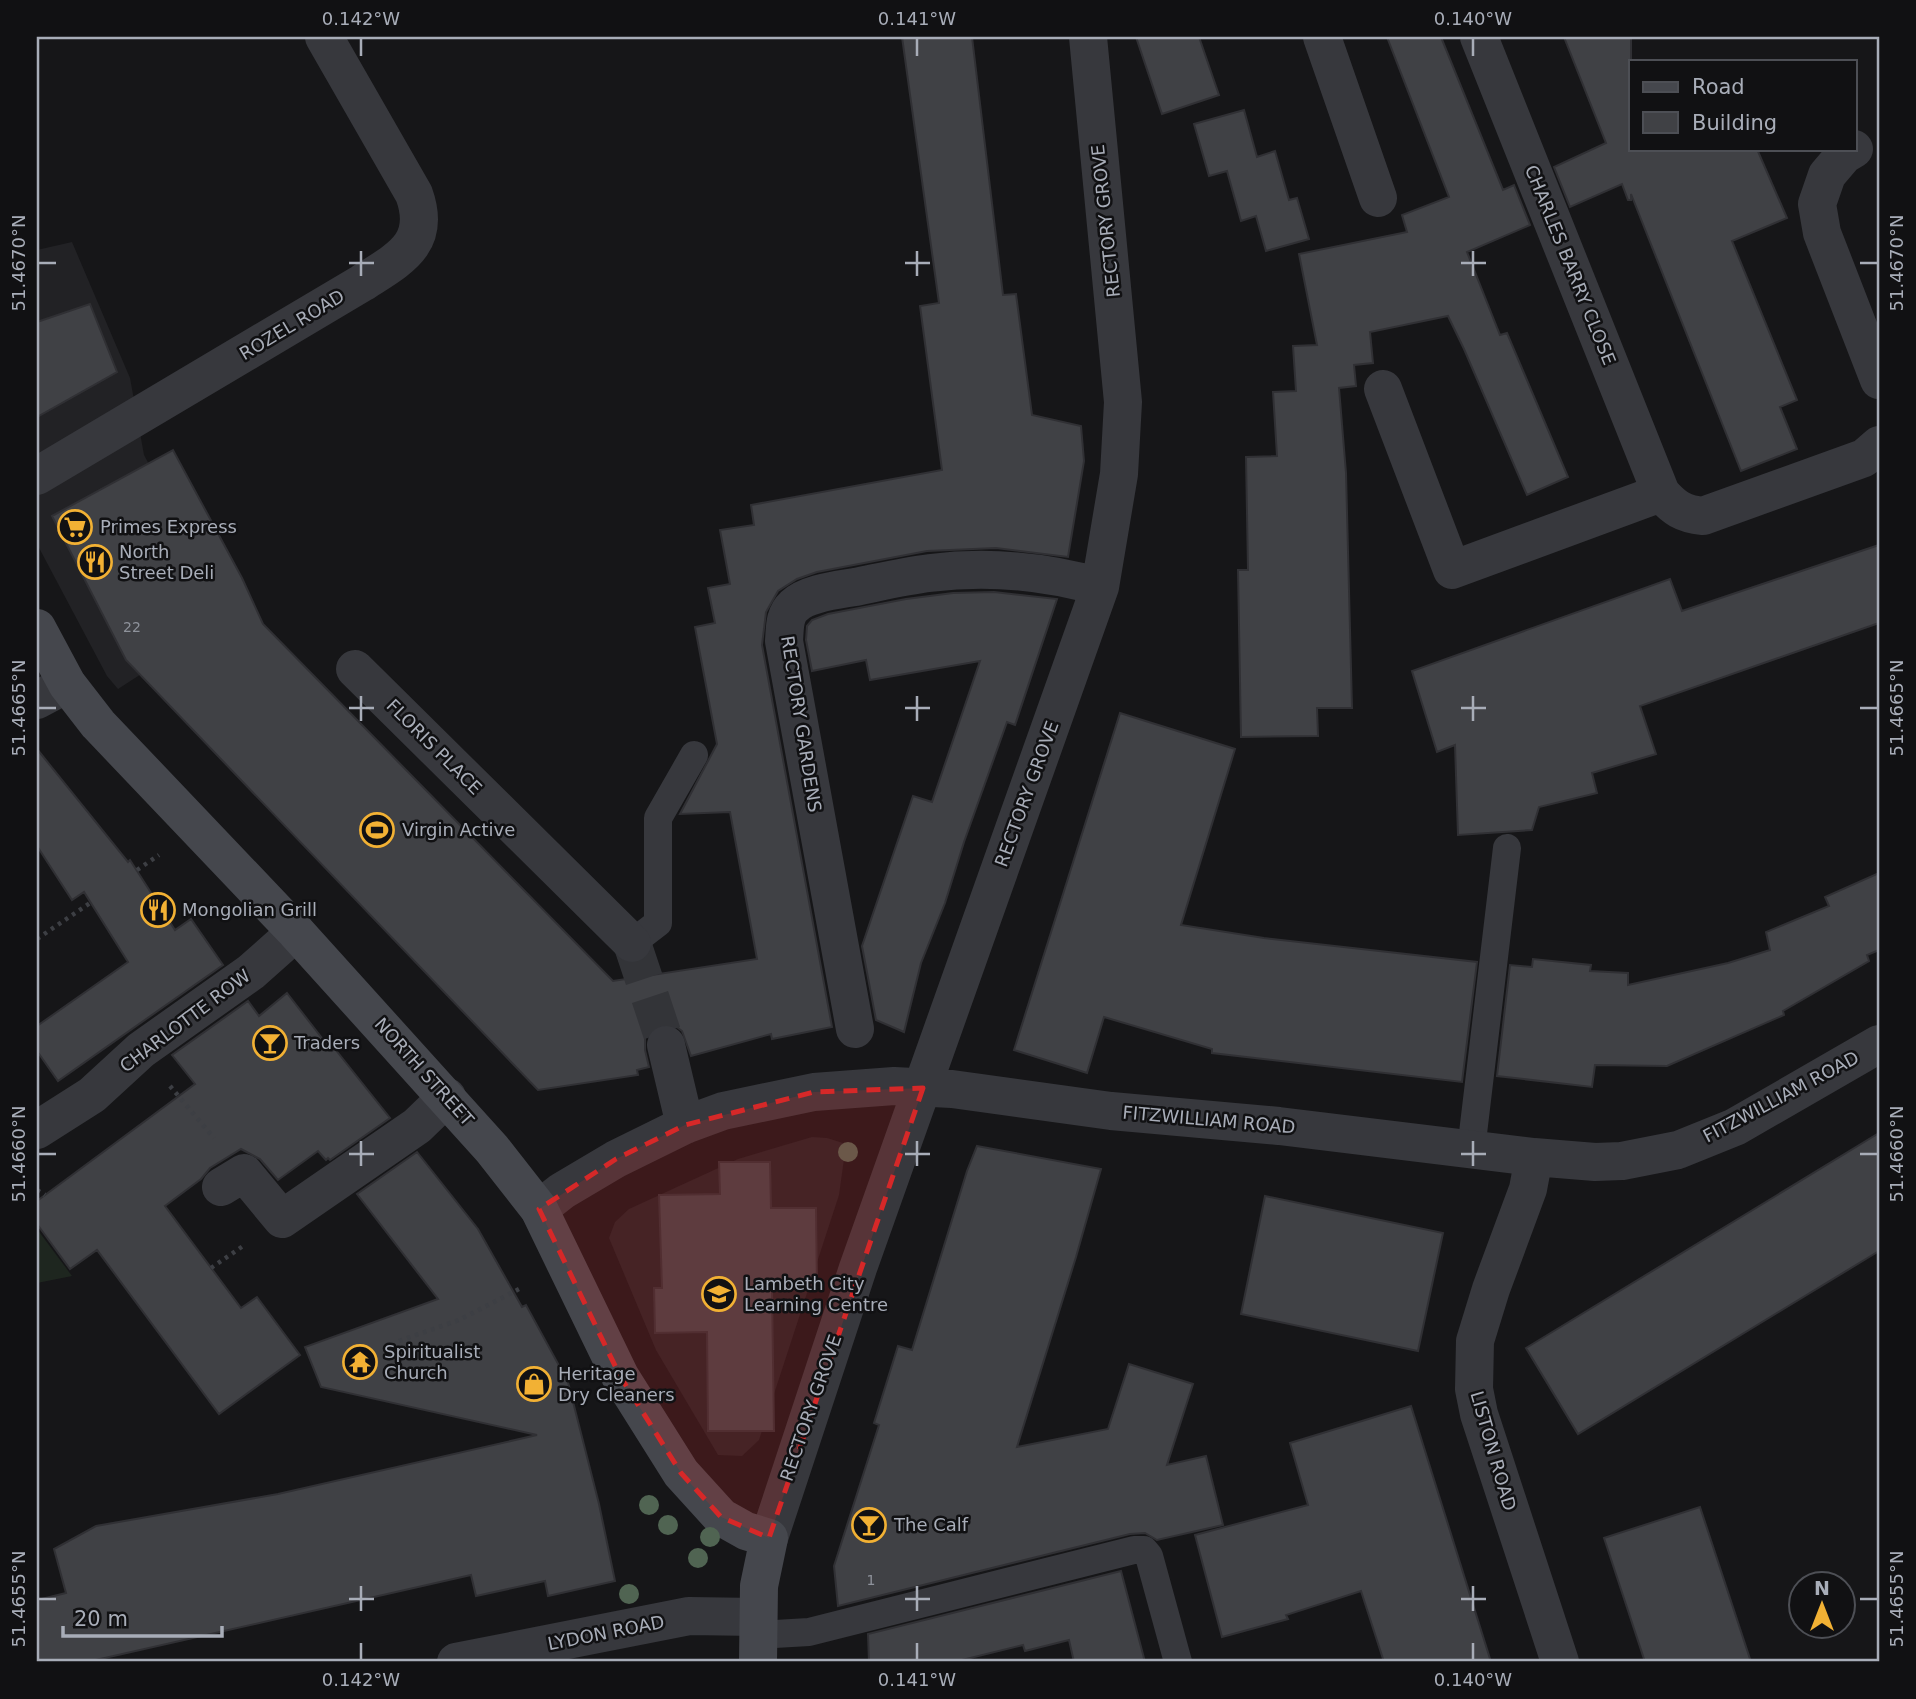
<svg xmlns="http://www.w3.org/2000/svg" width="1916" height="1699" font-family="'DejaVu Sans',sans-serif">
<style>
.built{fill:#222225}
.green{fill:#1e261f}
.building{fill:#404145;stroke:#303034;stroke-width:2}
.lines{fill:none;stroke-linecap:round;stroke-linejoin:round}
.street-tunnel{stroke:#333438;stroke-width:38;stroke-dasharray:38 19;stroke-linecap:butt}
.path{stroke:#3d3f44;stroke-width:4.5;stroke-dasharray:3.5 5;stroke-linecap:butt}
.lane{stroke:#37383d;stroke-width:28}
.street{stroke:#37383d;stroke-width:38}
.secondary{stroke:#45474d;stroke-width:38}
.tree{fill:#506452}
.marked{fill:#d62828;fill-opacity:0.2;stroke:#d62828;stroke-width:5;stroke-dasharray:14 9;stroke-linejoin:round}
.ticks{fill:none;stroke:#a8adb8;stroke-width:2.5}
.labels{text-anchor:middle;stroke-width:5;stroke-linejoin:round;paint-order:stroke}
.number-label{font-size:14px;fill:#8e929b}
.street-label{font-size:18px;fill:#a8adb8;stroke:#111113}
.poi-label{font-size:18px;fill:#a8adb8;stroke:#111113;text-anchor:start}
.neatline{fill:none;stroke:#a8adb8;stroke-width:2.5}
.ticks-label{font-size:18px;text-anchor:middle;fill:#a8adb8}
</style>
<rect width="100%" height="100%" fill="#161618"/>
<path class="built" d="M72,242l58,136 14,77 87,161 -113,73 -11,-13 -70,-132v-294z
M812,1137l15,1 16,5 1,16 -5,36 -80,245 -17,16 -24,-1 -62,-105 -47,-112 6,-16 14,-13 109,-50z"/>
<path class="green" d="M37,1229l35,47 -35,7z"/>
<path class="building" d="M902,37h70l31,258 13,-1 16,121 49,11 3,35 -16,96 -72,-9 -69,3 -110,21 -20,7 -19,12 -12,21 -4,33 70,382 -60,12 -1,-5 -80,22 -9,-25 -9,-7h-11l-10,5 -7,9v12l4,17 -12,3 1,5 -100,15 -412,-430 -74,-144 121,-66 69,128 21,46 350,357 144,-22 -27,-147 -50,2 37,-70 -22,-117 20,-4 -7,-35 22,-4 -10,-54 34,-5 -3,-20 191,-35 -22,-164 19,-3z
M1136,37h63l20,58 -57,19z
M1387,37h54l62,153 11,-5 16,40 -63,27 33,83 7,-2 61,144 -41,18 -63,-146 -16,-33 -78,16 3,31 -19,2 2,21 -17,2 7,85 6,235h-35l1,28 -77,1 -3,-167h10l-2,-113 31,-1 -4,-64 23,-1 -3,-45 24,-1 -18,-91 108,-22 -5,-17 47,-18z
M1564,37h67v112h126l30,69 -55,23 65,159 -17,7 17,42 -56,22 -110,-277v6h-3l-6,-16 -52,23 -16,-40 52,-24z
M1244,110l13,47 18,-6 14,49 8,-2 12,41 -43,12 -10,-35 -15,5 -14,-50 -18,5 -15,-52z
M90,304l27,68 -80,45v-95z
M1879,545v78l-239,83 16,48 -64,19 5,20 -58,14 -7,23 -74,5 -3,-90 -18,7 -25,-81 258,-92 12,32z
M994,592l63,7 -42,126 -8,-3 -43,120 -19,61 -24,60 -17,69 -28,-12 -14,-74 51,-150 19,6 48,-141 -110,19 -4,-20 -54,11 -6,-31 1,-14 5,-6 16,-6 78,-15 47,-6z
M1120,713l115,36 -54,176 83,13 213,24 -15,120 -250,-29v-4l-108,-32 -17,56 -73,-23z
M37,749l91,113 2,-2 45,70 16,-11 32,46 -165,116 -21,-30v-25l91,-64 -44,-70 -12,8 -35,-54z
M1879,873v77l-12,5 2,6 -86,50 1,4 -117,51 -72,-1 -3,22 -95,-11 13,-111 22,2 1,-8 58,6 -1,6 38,2v12l100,-22 42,-13 -4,-18 63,-26 -4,-9z
M287,993l45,58 3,-2 55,69 -60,42 -2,-2 -2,2 -8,-9 -40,29 -18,-21 -19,-10 -31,19 -9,11 -36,27 76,102 16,-11 43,58 -81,59 -122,-164 -27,19 -33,-45v-23l158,-117 -23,-29 76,-54 11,15z
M1879,1133v118l-301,183 -52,-86z
M977,1146l124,23 -25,88 -59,190 91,-18 21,-65 64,20 -26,81 39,-9 17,69 -66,15 -12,-7 -15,1 -292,72 -4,-40 45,-141 -5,-2 24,-77 14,4 55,-179z
M417,1152l61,77 44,78 4,-2 42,77 31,122 16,77 -67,15 -3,-15 -69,15 -5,-21 -384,87h-50v-62l29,-7 -12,-44 42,-23 182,-32 259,-59 -216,-48 -16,-40 133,-48 -81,-105z
M719,1162h51l1,46h45l1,82h-45l2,141h-66l-1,-99 -52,1 -1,-45h8l-3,-93 61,-1z
M1265,1196l178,37 -25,118 -177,-37z
M1411,1406l80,256h-107l-23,-71 -75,24 2,4 -66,18 -27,-102 113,-30 -18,-62z
M1700,1507l51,155h-106l-41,-124z
M1121,1571l24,91h-71l-5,-22 -44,11 -2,-6 -69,17h-85l-1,-28z"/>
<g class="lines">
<path class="street-tunnel" d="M632,943l34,102"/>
<path class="path" d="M137,870l22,-15
M37,939l53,-36
M170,1086l44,52
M37,1190l8,5
M211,1268l32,-22
M399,1341l60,-21 64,-33"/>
<path class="lane" d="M632,943l26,-20v-105l36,-63
M1471,1150l36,-302
M758,1635l51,-3 325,-82h10l5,6 29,106"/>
<path class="street" d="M1322,37l56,161
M1479,37l182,456c13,15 22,21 42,23l161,-58 15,-13
M1854,149l-10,6 -17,20 -10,29 5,29 57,147
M1383,389l69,181 209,-77
M37,476l325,-193c37,-24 70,-39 52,-89l-90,-157
M355,669l277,274
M37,700l30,-16
M855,1029l-71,-388c1,-13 0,-26 10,-35 13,-13 44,-16 61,-19 25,-5 50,-11 75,-14 57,-7 115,-2 170,14
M666,1045l19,80
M37,1130l55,-35 49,-45 110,-78 45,-40
M1534,1157l-6,32 -37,100 -16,52 -1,48 5,25 81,248
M221,1187l23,-14 38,46 135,-93 30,-29
M539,1209l23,-18 54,-32 69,-34 38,-14 91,-19 80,-6 58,3 159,22 168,15 255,31 61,5 27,-1 56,-11 57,-23 144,-83
M769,1538l89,-270 242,-681 19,-113 4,-72 -35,-365
M456,1662l233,-46 68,1"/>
<path class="secondary" d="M37,628l30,56 31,40 198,208 196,217 47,60 81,167 61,97 40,44 25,14 23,7 -10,48 -1,76"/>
</g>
<g class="tree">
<circle cx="848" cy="1152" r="10"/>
<circle cx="649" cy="1505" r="10"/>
<circle cx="668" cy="1525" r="10"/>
<circle cx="710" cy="1537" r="10"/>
<circle cx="698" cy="1558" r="10"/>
<circle cx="629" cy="1594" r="10"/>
</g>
<path class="marked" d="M923,1088l-154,450 -48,-21 -40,-44 -61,-97 -81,-167 77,-50 69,-34 129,-33z"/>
<path class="ticks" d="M361,38v18M917,38v18M1473,38v18M361,251v25M917,251v25M1473,251v25M38,263h18M349,263h25M905,263h25M1461,263h25M1860,263h18M361,696v25M917,696v25M1473,696v25M38,708h18M349,708h25M905,708h25M1461,708h25M1860,708h18M361,1141v25M917,1141v25M1473,1141v25M38,1154h18M349,1154h25M905,1154h25M1461,1154h25M1860,1154h18M361,1586v25M917,1586v25M1473,1586v25M38,1599h18M349,1599h25M905,1599h25M1461,1599h25M1860,1599h18M361,1643v17M917,1643v17M1473,1643v17"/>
<defs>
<g id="supermarket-ring" transform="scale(1.75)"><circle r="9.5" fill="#111113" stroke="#f2b134" stroke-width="1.5"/><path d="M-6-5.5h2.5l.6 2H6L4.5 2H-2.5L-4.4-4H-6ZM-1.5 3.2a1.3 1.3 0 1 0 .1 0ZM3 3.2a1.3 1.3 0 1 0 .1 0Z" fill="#f2b134"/></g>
<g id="restaurant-ring" transform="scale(1.75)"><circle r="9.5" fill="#111113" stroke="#f2b134" stroke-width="1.5"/><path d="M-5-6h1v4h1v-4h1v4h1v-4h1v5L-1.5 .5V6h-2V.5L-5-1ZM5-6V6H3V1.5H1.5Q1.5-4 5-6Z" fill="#f2b134"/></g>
<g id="stadium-ring" transform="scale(1.75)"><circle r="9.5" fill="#111113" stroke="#f2b134" stroke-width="1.5"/><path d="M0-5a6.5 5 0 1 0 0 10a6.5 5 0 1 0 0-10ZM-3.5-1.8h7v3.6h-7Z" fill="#f2b134"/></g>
<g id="bar-ring" transform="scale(1.75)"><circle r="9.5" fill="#111113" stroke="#f2b134" stroke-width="1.5"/><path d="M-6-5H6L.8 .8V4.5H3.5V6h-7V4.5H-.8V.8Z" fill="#f2b134"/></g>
<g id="university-ring" transform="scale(1.75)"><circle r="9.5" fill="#111113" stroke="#f2b134" stroke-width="1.5"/><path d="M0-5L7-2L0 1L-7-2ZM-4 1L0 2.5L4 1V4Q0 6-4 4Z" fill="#f2b134"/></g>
<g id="temple-ring" transform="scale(1.75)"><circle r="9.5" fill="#111113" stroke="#f2b134" stroke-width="1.5"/><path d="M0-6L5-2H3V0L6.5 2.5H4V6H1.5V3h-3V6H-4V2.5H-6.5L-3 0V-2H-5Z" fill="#f2b134"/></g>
<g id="shop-ring" transform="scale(1.75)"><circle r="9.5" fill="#111113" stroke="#f2b134" stroke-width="1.5"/><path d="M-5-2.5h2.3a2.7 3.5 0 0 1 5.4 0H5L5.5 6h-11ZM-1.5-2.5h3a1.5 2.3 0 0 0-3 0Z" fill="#f2b134"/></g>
</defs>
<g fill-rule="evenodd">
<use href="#supermarket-ring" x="75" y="527"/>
<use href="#restaurant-ring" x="95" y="562"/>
<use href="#stadium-ring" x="377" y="830"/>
<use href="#restaurant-ring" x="158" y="910"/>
<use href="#bar-ring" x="270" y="1043"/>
<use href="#university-ring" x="719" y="1294"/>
<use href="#temple-ring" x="360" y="1362"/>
<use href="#shop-ring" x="534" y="1384"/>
<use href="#bar-ring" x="869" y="1525"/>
</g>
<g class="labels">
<g class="number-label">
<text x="132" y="632">22</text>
<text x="871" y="1585">1</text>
</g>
<g class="street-label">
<text transform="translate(1106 221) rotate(-96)" y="6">RECTORY GROVE</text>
<text transform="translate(1570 265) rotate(68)" y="6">CHARLES BARRY CLOSE</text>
<text transform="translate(292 325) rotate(-31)" y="6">ROZEL ROAD</text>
<text transform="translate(801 724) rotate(81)" y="6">RECTORY GARDENS</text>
<text transform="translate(434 747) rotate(45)" y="6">FLORIS PLACE</text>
<text transform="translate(1027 794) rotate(-70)" y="6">RECTORY GROVE</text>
<text transform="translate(185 1021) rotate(-37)" y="6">CHARLOTTE ROW</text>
<text transform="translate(424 1072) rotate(48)" y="6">NORTH STREET</text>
<text transform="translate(1781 1097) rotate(-28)" y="6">FITZWILLIAM ROAD</text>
<text transform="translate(1209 1120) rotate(5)" y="6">FITZWILLIAM ROAD</text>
<text transform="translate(811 1408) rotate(-71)" y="6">RECTORY GROVE</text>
<text transform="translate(1493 1451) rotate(74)" y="6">LISTON ROAD</text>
<text transform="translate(606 1633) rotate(-11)" y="6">LYDON ROAD</text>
</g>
<g class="poi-label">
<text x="100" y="533">Primes Express</text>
<text x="119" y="558">North<tspan x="119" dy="21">Street Deli</tspan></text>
<text x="402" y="836">Virgin Active</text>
<text x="182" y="916">Mongolian Grill</text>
<text x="294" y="1049">Traders</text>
<text x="744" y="1290">Lambeth City<tspan x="744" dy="21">Learning Centre</tspan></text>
<text x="384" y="1358">Spiritualist<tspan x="384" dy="21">Church</tspan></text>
<text x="558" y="1380">Heritage<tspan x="558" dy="21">Dry Cleaners</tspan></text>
<text x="894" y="1531">The Calf</text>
</g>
</g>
<rect width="1916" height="1699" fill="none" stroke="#111113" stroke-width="77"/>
<rect x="1629" y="60" width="228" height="91" fill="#111113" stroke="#4d4f55" stroke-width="2"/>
<rect x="1643" y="82" width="35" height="10" fill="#45474d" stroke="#4d4f55" stroke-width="2"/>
<text x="1692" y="94" font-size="21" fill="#a8adb8">Road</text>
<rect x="1643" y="112" width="35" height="21" fill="#404145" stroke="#4d4f55" stroke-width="2"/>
<text x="1692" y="130" font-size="21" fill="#a8adb8">Building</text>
<g transform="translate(1822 1605)"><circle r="33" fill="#111113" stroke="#4d4f55" stroke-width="2"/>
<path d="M0-5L12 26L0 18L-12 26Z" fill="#f2b134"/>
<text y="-10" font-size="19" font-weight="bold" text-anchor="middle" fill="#a8adb8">N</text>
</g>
<path d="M63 1626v10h159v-10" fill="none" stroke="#a8adb8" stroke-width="3.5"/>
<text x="74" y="1626" font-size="21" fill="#a8adb8" stroke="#111113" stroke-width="5" paint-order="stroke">20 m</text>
<rect x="38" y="38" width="1840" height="1622" class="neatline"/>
<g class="ticks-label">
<text x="361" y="25">0.142°W</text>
<text x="917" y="25">0.141°W</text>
<text x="1473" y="25">0.140°W</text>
<text transform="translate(19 263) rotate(-90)" y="6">51.4670°N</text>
<text transform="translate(1897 263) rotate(-90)" y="6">51.4670°N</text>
<text transform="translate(19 708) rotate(-90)" y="6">51.4665°N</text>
<text transform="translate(1897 708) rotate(-90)" y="6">51.4665°N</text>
<text transform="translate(19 1154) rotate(-90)" y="6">51.4660°N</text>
<text transform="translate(1897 1154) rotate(-90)" y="6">51.4660°N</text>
<text transform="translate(19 1599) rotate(-90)" y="6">51.4655°N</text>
<text transform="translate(1897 1599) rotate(-90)" y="6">51.4655°N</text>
<text x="361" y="1686">0.142°W</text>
<text x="917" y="1686">0.141°W</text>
<text x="1473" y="1686">0.140°W</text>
</g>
</svg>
